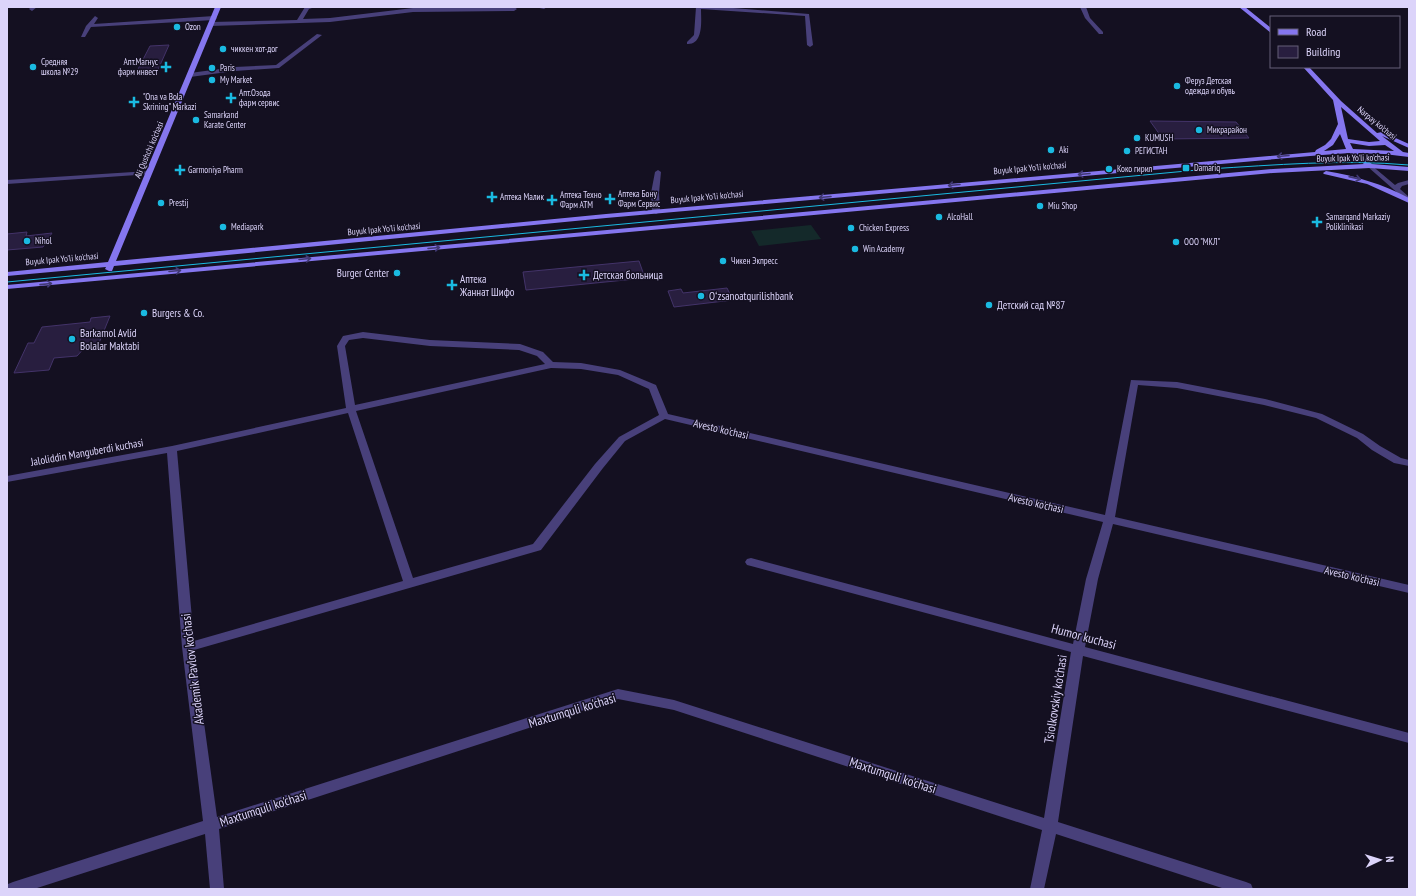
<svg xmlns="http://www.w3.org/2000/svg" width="1416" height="896" font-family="'PT Sans Narrow',sans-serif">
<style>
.green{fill:#14292a}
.building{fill:#281e3f;stroke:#433369}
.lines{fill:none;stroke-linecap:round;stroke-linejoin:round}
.minor{fill:#48407a;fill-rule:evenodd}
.tertiary{fill:#48407a;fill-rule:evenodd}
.secondary{fill:#8576ef;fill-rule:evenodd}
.tram{stroke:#1abae1;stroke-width:1}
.oneway{stroke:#413973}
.poi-dot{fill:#1abae1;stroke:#141021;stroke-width:1.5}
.labels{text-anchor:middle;stroke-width:3;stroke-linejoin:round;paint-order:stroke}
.far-poi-label{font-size:9px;fill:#dcd4fa;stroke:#141021;text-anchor:start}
.far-street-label{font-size:9px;fill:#dcd4fa;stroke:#141021}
.poi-label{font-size:11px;fill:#dcd4fa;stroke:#141021;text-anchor:start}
.street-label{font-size:11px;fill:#dcd4fa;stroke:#141021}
.near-street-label{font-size:13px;fill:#dcd4fa;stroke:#141021}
</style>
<rect width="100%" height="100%" fill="#141021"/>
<path class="green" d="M811,225l10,14 -62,7 -8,-15z"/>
<path class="building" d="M169,45l-12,27 -21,1 14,-27z
M1150,121l86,1 13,16 -86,1z
M27,232l-1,4 26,-3 -9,14 -36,3v-16z
M639,261l6,17 -119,12 -3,-18z
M727,288l6,12 -59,7 -6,-16 13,-2 2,4z
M110,316l-11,27 -12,2 -10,11 -23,2 -5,12 -35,3 14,-30h6l8,-16 48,-5 1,-4z"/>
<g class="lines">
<path class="minor" d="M31,7h6l-5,4 -3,-2z
M305,7h10l-6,2 -6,10 27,-1 83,-10 101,-1 3,2 -3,2 -101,1 -83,10 -119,4 -3,-2 3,-2 86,-2z
M535,7h12l-3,2z
M696,7h25l88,7 4,31 -3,2 -3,-2 -2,-29 -104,-7c0,11 3,36 -14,35v-2l7,-7z
M1080,7h6l4,11 13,14v2h-4l-14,-16z
M95,16l3,2 -4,6 120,-8 3,2 -3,2 -123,7 -6,10h-4l5,-11z
M317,34l5,1 -43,33 -44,3 -45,6 -3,-2 3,-2 45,-6 41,-2z
M658,170l3,2 -2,21 1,19 -4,2 -4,-2 -1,-19 4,-21z
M149,171l2,1v2l-144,10v-4z
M363,332l67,8 90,4 23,8 10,10 28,1 39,7 36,15 12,29 437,101 26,-135 46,2 88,17 57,15 41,20 17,12 21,12 8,2v6l-15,-3 -22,-13 -15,-12 -41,-20 -52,-13 -87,-17 -39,-3 -23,132 294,68v8l-296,-69 -15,55 -13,68 324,86v10l-326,-87 -25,166 188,60 5,2 2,5h-28l-169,-55 -12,55h-14l12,-59 -368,-120 -56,-11 -399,130 5,60h-14l-5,-55 -171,55h-27l1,-5 5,-2 190,-61 -21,-174 -15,-194 -160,29v-6l165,-30 174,-38 -9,-62 6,-10zM363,338l67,8 89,4 18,6 8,8 -190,41 -10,-59 4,-6zM551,368l30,1 37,6 31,14 10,26 -40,22 -24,27 -62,80 -120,34 -57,-167zM348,413l55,168 -209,60 -17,-190zM665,419l438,103 -17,57 -13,65 -322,-86 -4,1 -2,3 2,3 4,1 320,86 -27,166 -370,-118 -56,-11 -401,128 -23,-167 347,-100 62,-82 22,-27z"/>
<path class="tertiary" d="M1370,164l25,21 3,-2 11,-3v4l-7,2 -2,3 9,8v6l-41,-36 -1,-1z"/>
<path class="secondary" d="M215,7h6l-105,254 490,-47 709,-62 1,-2 9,-5 6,-6 7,-15 -5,-24 -30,-33h6l32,34 36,32 5,-1 27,12v4l-27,-12 21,16 6,1v4l-25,-3 -26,-1 14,11 37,3v4l-39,-3 -97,5 -1266,116v-4l1266,-116 91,-5 -14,-11 -28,2 -716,63 -492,48 -2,5h-3l-4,-2 1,-2 -99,9v-4l101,-10zM1341,107l39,34 -11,1 -21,-3zM1340,134l6,15 -22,2 9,-6zM1350,143l19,3 16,-1 9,6 -41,-2z
M1239,7h6l26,21v5z
M1326,171c30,5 56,13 83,27v5l-42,-19 -43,-10 -1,-1z"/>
<path class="tram" d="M7,282l1201,-113c67,-4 134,-10 201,-4"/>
</g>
<defs><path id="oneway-shaft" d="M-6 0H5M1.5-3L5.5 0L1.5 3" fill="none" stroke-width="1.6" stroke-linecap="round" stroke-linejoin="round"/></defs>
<g class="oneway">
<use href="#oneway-shaft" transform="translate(1283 156) rotate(175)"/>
<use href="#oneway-shaft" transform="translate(1084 174) rotate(175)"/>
<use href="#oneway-shaft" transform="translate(1355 178) rotate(13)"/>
<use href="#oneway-shaft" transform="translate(954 185) rotate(175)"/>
<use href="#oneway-shaft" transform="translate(825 197) rotate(175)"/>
<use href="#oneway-shaft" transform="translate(434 248) rotate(-5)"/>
<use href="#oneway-shaft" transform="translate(305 259) rotate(-5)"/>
<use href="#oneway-shaft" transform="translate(175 271) rotate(-5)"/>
<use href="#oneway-shaft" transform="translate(46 284) rotate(-6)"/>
</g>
<g class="poi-dot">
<circle cx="177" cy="27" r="4"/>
<circle cx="223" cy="49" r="4"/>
<circle cx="33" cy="67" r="4"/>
<path d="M164 61h4v4h4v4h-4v4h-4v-4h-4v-4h4z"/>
<circle cx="212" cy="68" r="4"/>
<circle cx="212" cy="80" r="4"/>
<circle cx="1177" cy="86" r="4"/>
<path d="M229 92h4v4h4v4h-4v4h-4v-4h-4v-4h4z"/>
<path d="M132 96h4v4h4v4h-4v4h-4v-4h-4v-4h4z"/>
<circle cx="196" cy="120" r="4"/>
<circle cx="1199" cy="130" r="4"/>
<circle cx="1137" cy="138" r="4"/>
<circle cx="1051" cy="150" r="4"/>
<circle cx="1127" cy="151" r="4"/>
<rect x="1182" y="164" width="8" height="8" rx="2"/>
<circle cx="1109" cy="169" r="4"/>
<path d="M178 164h4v4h4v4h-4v4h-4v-4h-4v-4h4z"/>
<path d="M490 191h4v4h4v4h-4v4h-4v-4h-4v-4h4z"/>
<path d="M608 193h4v4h4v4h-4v4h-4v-4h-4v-4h4z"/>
<path d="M550 194h4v4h4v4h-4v4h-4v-4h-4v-4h4z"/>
<circle cx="161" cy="203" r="4"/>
<circle cx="1040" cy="206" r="4"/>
<circle cx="939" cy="217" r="4"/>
<path d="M1315 216h4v4h4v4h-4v4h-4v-4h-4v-4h4z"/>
<circle cx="223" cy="227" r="4"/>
<circle cx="851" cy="228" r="4"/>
<circle cx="27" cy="241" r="4"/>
<circle cx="1176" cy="242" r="4"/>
<circle cx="855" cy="249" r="4"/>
<circle cx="723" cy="261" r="4"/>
<circle cx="397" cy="273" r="4"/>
<path d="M582 269h4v4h4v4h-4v4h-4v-4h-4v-4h4z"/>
<path d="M450 279h4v4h4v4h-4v4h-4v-4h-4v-4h4z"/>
<circle cx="701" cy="296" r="4"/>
<circle cx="989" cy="305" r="4"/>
<circle cx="144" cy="313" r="4"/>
<circle cx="72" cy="339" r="4"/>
</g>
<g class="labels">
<g class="far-poi-label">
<text x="185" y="30">Ozon</text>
<text x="231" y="52">чиккен хот-дог</text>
<text x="41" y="65">Средняя<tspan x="41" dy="10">школа №29</tspan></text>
<text x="158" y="65" text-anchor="end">Апт.Магнус<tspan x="158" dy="10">фарм инвест</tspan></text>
<text x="220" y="71">Paris</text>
<text x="220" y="83">My Market</text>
<text x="1185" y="84">Феруз Детская<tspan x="1185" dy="10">одежда и обувь</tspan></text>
<text x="239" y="96">Апт.Озода<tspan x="239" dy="10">фарм сервис</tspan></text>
<text x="143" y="100">"Ona va Bola<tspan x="143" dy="10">Skrining" Markazi</tspan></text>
<text x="204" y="118">Samarkand<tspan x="204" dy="10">Karate Center</tspan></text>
<text x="1207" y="133">Микрарайон</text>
<text x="1145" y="141">KUMUSH</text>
<text x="1059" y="153">Aki</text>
<text x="1135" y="154">РЕГИСТАН</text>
<text x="1194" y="171">Damariq</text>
<text x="1117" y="172">Коко гирил</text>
<text x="188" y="173">Garmoniya Pharm</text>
<text x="618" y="197">Аптека Бону<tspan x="618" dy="10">Фарм Сервис</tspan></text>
<text x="560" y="198">Аптека Техно<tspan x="560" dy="10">Фарм АТМ</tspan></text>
<text x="500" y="200">Аптека Малик</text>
<text x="169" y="206">Prestij</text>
<text x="1048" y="209">Miu Shop</text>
<text x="947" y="220">AlcoHall</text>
<text x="1326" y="220">Samarqand Markaziy<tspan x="1326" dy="10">Poliklinikasi</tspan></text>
<text x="231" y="230">Mediapark</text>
<text x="859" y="231">Chicken Express</text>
<text x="35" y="244">Nihol</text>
<text x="1184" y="245">ООО "МКЛ"</text>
<text x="863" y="252">Win Academy</text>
<text x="731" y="264">Чикен Экпресс</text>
</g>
<g class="far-street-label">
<text transform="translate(1377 123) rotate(39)" y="3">Narpay ko'chasi</text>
<text transform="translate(149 150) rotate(-67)" y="3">Ali Qushchi ko'chasi</text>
<text transform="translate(1353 158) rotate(-1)" y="3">Buyuk Ipak Yo'li ko'chasi</text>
<text transform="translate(1030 168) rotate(-5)" y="3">Buyuk Ipak Yo'li ko'chasi</text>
<text transform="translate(707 197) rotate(-5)" y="3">Buyuk Ipak Yo'li ko'chasi</text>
<text transform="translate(384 229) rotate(-5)" y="3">Buyuk Ipak Yo'li ko'chasi</text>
<text transform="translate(62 259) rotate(-5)" y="3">Buyuk Ipak Yo'li ko'chasi</text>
</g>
<g class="poi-label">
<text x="389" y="277" text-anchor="end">Burger Center</text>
<text x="593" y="279">Детская больница</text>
<text x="460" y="283">Аптека<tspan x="460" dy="13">Жаннат Шифо</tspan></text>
<text x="709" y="300">Oʻzsanoatqurilishbank</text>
<text x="997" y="309">Детский сад №87</text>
<text x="152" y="317">Burgers &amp; Co.</text>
<text x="80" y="337">Barkamol Avlid<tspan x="80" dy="13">Bolalar Maktabi</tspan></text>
</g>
<g class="street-label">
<text transform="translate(721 429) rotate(13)" y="4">Avesto ko'chasi</text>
<text transform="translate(87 452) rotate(-10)" y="4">Jaloliddin Manguberdi kuchasi</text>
<text transform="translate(1036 503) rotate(13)" y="4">Avesto ko'chasi</text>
<text transform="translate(1352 576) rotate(13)" y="4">Avesto ko'chasi</text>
</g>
<g class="near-street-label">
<text transform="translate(1084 636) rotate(15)" y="5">Humor kuchasi</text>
<text transform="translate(192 669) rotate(-97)" y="5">Akademik Pavlov ko'chasi</text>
<text transform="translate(1055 699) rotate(-81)" y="5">Tsiolkovskiy ko'chasi</text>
<text transform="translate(572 710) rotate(-17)" y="5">Maxtumquli ko'chasi</text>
<text transform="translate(893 775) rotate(18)" y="5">Maxtumquli ko'chasi</text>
<text transform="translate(263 808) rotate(-18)" y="5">Maxtumquli ko'chasi</text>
</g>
</g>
<rect width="1416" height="896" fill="none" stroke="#dcd4fa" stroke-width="16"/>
<rect x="1270" y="16" width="130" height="52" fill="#141021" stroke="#645e78"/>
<rect x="1278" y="29" width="20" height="6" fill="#8576ef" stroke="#645e78"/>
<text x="1306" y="36" font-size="12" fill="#dcd4fa">Road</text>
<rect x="1278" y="46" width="20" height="12" fill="#281e3f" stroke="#645e78"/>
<text x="1306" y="56" font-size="12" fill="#dcd4fa">Building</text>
<g transform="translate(1380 860) rotate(86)" stroke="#141021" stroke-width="3" paint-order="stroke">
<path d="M0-3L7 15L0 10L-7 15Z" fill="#dcd4fa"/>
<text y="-6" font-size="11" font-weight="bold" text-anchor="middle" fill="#dcd4fa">N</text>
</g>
</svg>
